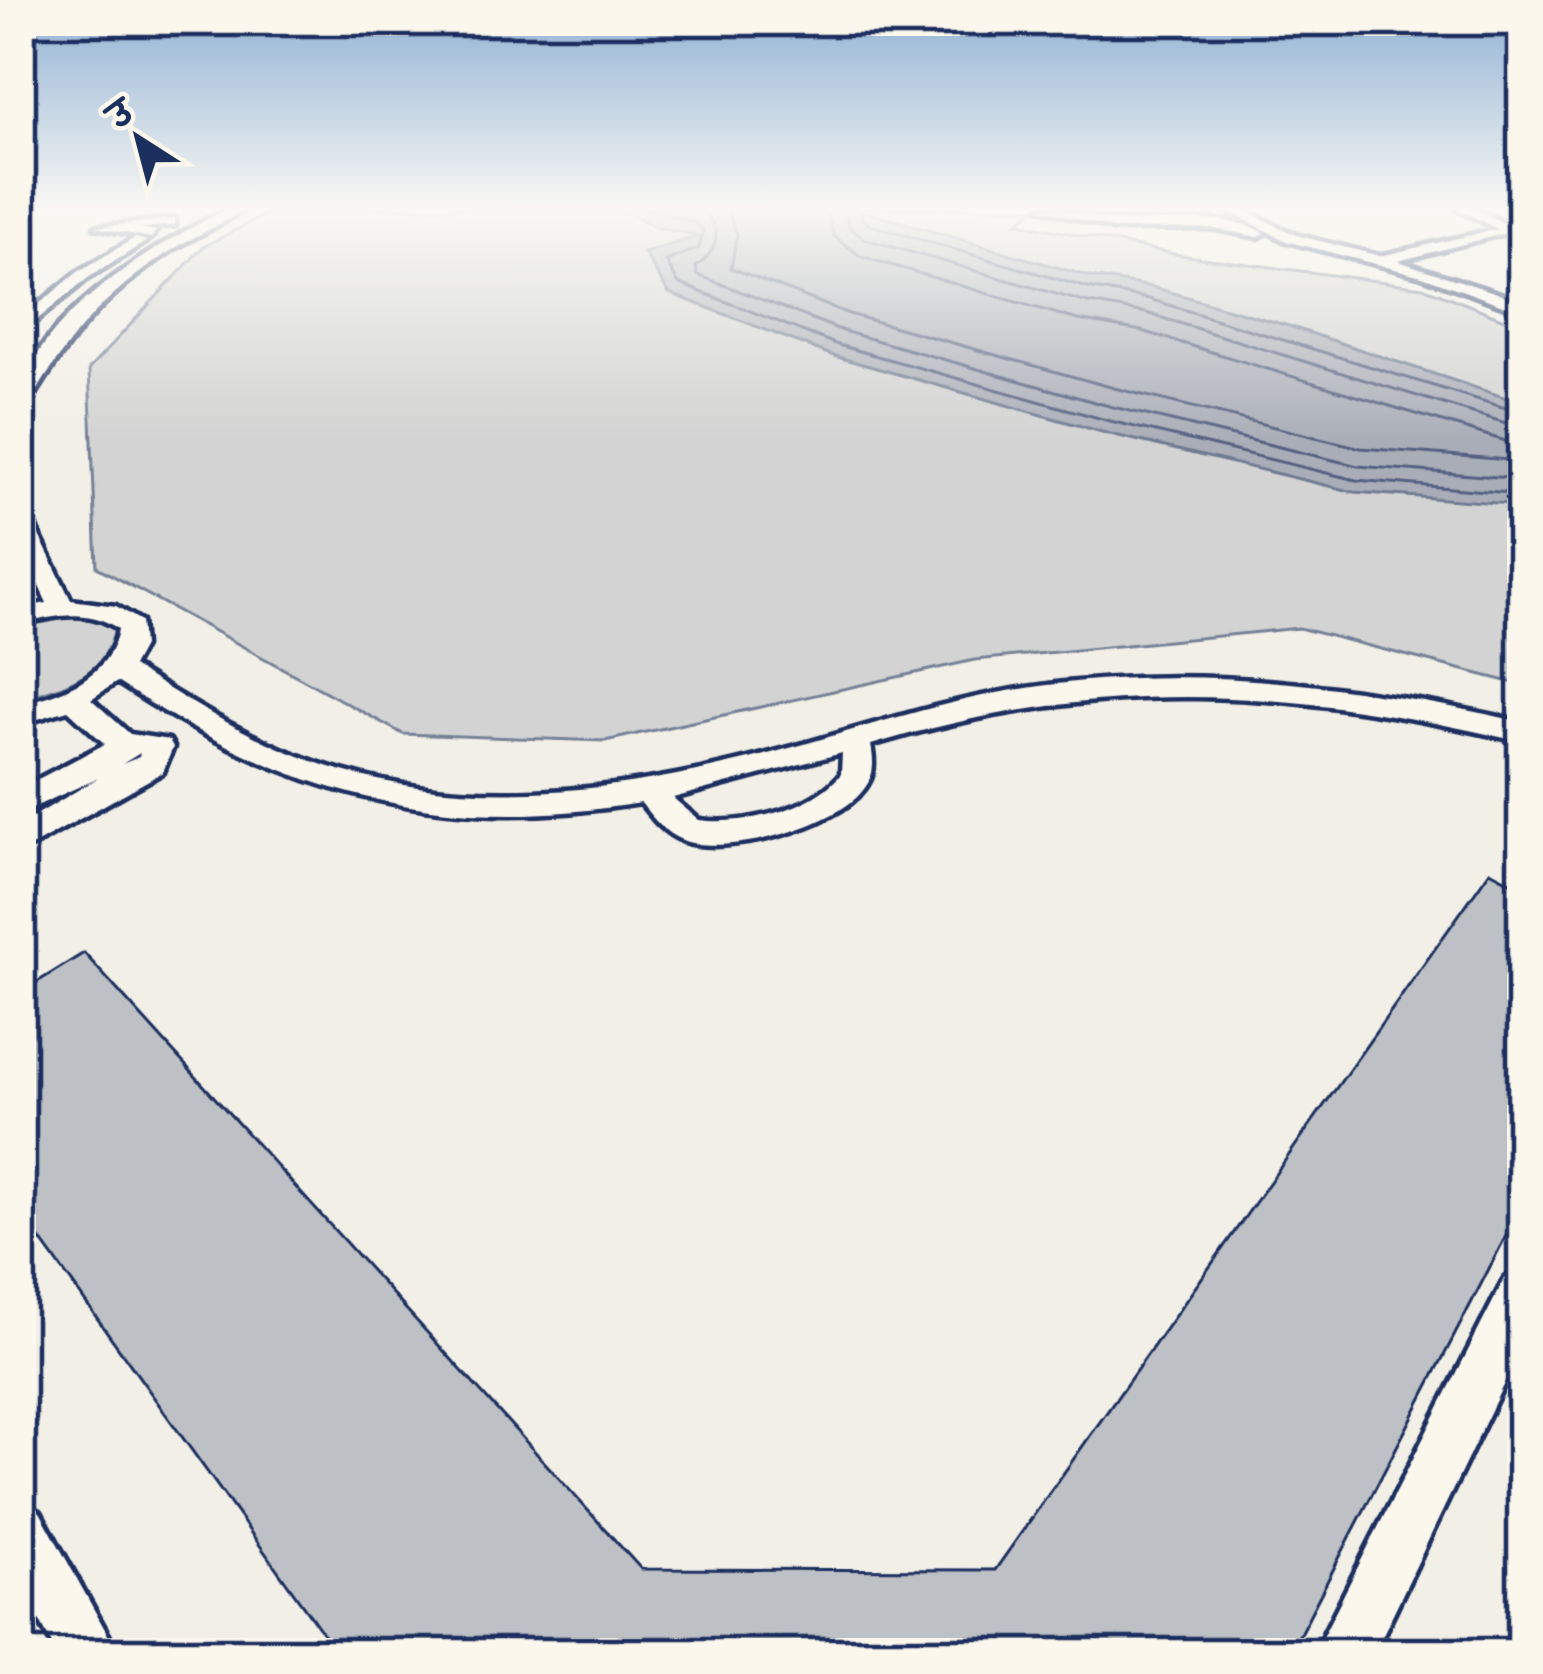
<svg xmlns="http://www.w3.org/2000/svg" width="1543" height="1674" font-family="'Patrick Hand','Playpen Sans Deva',sans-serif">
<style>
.green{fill:#d2d3d2;stroke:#768198;stroke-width:3}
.water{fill:#a9adb7;stroke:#707b93;stroke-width:3}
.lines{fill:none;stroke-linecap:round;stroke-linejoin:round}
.shore{stroke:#546182;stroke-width:3}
.building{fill:#bdc0c4;stroke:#1b2f5e;stroke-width:3}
.minor-casing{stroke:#1b2f5e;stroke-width:9}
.minor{fill:#fbf7ec;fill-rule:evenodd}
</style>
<rect width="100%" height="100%" fill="#f2efe6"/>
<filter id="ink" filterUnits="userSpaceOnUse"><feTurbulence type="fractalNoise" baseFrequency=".00833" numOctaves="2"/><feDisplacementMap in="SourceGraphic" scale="24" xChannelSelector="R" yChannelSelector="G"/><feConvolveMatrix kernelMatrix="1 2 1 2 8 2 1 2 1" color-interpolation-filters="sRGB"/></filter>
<g filter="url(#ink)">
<path class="green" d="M278,208h759l-20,15 163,32 243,32 99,39v359l-223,-57 -324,32 -370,81 -202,-7 -306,-167 -8,-198 114,-122z
M91,612l28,13 3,11c-26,39 -55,52 -101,62v-76l24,-7z"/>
<path class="water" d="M852,208l239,69 61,10 137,39 233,77v102l-168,-13 -252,-60 -268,-76 -165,-63 -25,-40 55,-17 -44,-9 -34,-18z"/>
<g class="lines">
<path class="shore" d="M644,208l50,14 9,8 -4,18 -33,13 12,22 160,62 268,75 250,60 166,14
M697,208c28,17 23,41 -1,59l2,8 145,56 266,75 249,60 164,13
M727,208l10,26 -6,34 118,46 265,74 247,60 161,13
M826,208l8,28 26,20 218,64 64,11 380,115
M845,208l4,19 16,12 219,63 62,11 376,115
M860,208l2,11 8,6 218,63 61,11 373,114"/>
</g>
<path class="building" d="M1490,871l32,17v317l-232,448h-953l-316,-441v-220l63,-39 557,616 354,1z"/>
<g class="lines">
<g class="minor-casing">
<path id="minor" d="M229,208h16c-22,17 -50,27 -73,42 -71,47 -101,84 -144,156l-7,2c0,-87 139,-165 208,-200z
M1040,208c27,-1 49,10 75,13 48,4 106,-12 150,12l-7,4 -47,-9 -98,1z
M1223,208h17l56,27 84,21 117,-27 -40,-21h17l43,22 -119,31 124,40v11l-100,-36 -136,-35z
M175,219v6l-34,3 15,3 -5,7 -56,-11z
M135,238l12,3 -59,37 -67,55v-14l57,-47z
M21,516l12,7 38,77 45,6 25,15 2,25 -11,20c66,42 135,83 210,105 122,36 265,22 386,-7 100,-23 197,-61 299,-76 166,-25 332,-3 495,34v20c-231,-55 -421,-66 -651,3 3,17 4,30 -7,44 -27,38 -139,68 -182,51 -18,-7 -29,-22 -41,-37 -205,33 -352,-8 -524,-121l-26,17 39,35 39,6 4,7 -10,25 -142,80v-28l77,-46 -77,35v-25l84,-44 -37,-34 -47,14v-20c42,-11 89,-27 97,-75 -29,-22 -64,-13 -97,-5v-16l26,-5 -26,-55zM140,753l-1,4 -17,7zM842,753l-1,21c-29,36 -98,52 -142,46l-26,-22z
M1522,1271v75l-148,307h-60l191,-375z
M21,1504l19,8 78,141h-61l-36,-67z"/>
</g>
<use href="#minor" class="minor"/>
</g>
</g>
<linearGradient id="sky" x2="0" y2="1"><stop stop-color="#8fb1d4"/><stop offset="0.47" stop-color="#f9f8f4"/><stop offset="1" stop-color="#f9f8f4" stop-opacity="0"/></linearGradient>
<rect width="1543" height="442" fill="url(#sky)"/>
<rect width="1543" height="1674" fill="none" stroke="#fbf7ec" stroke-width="72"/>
<rect x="36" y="36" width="1471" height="1602" fill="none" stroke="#1b2f5e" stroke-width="4.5" filter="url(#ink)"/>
<g transform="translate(138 138) rotate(324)" stroke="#fbf7ec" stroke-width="9" paint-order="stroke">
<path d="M0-9L21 45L0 30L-21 45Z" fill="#1b2f5e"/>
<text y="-18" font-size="33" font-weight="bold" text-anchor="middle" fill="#1b2f5e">उ</text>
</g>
</svg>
